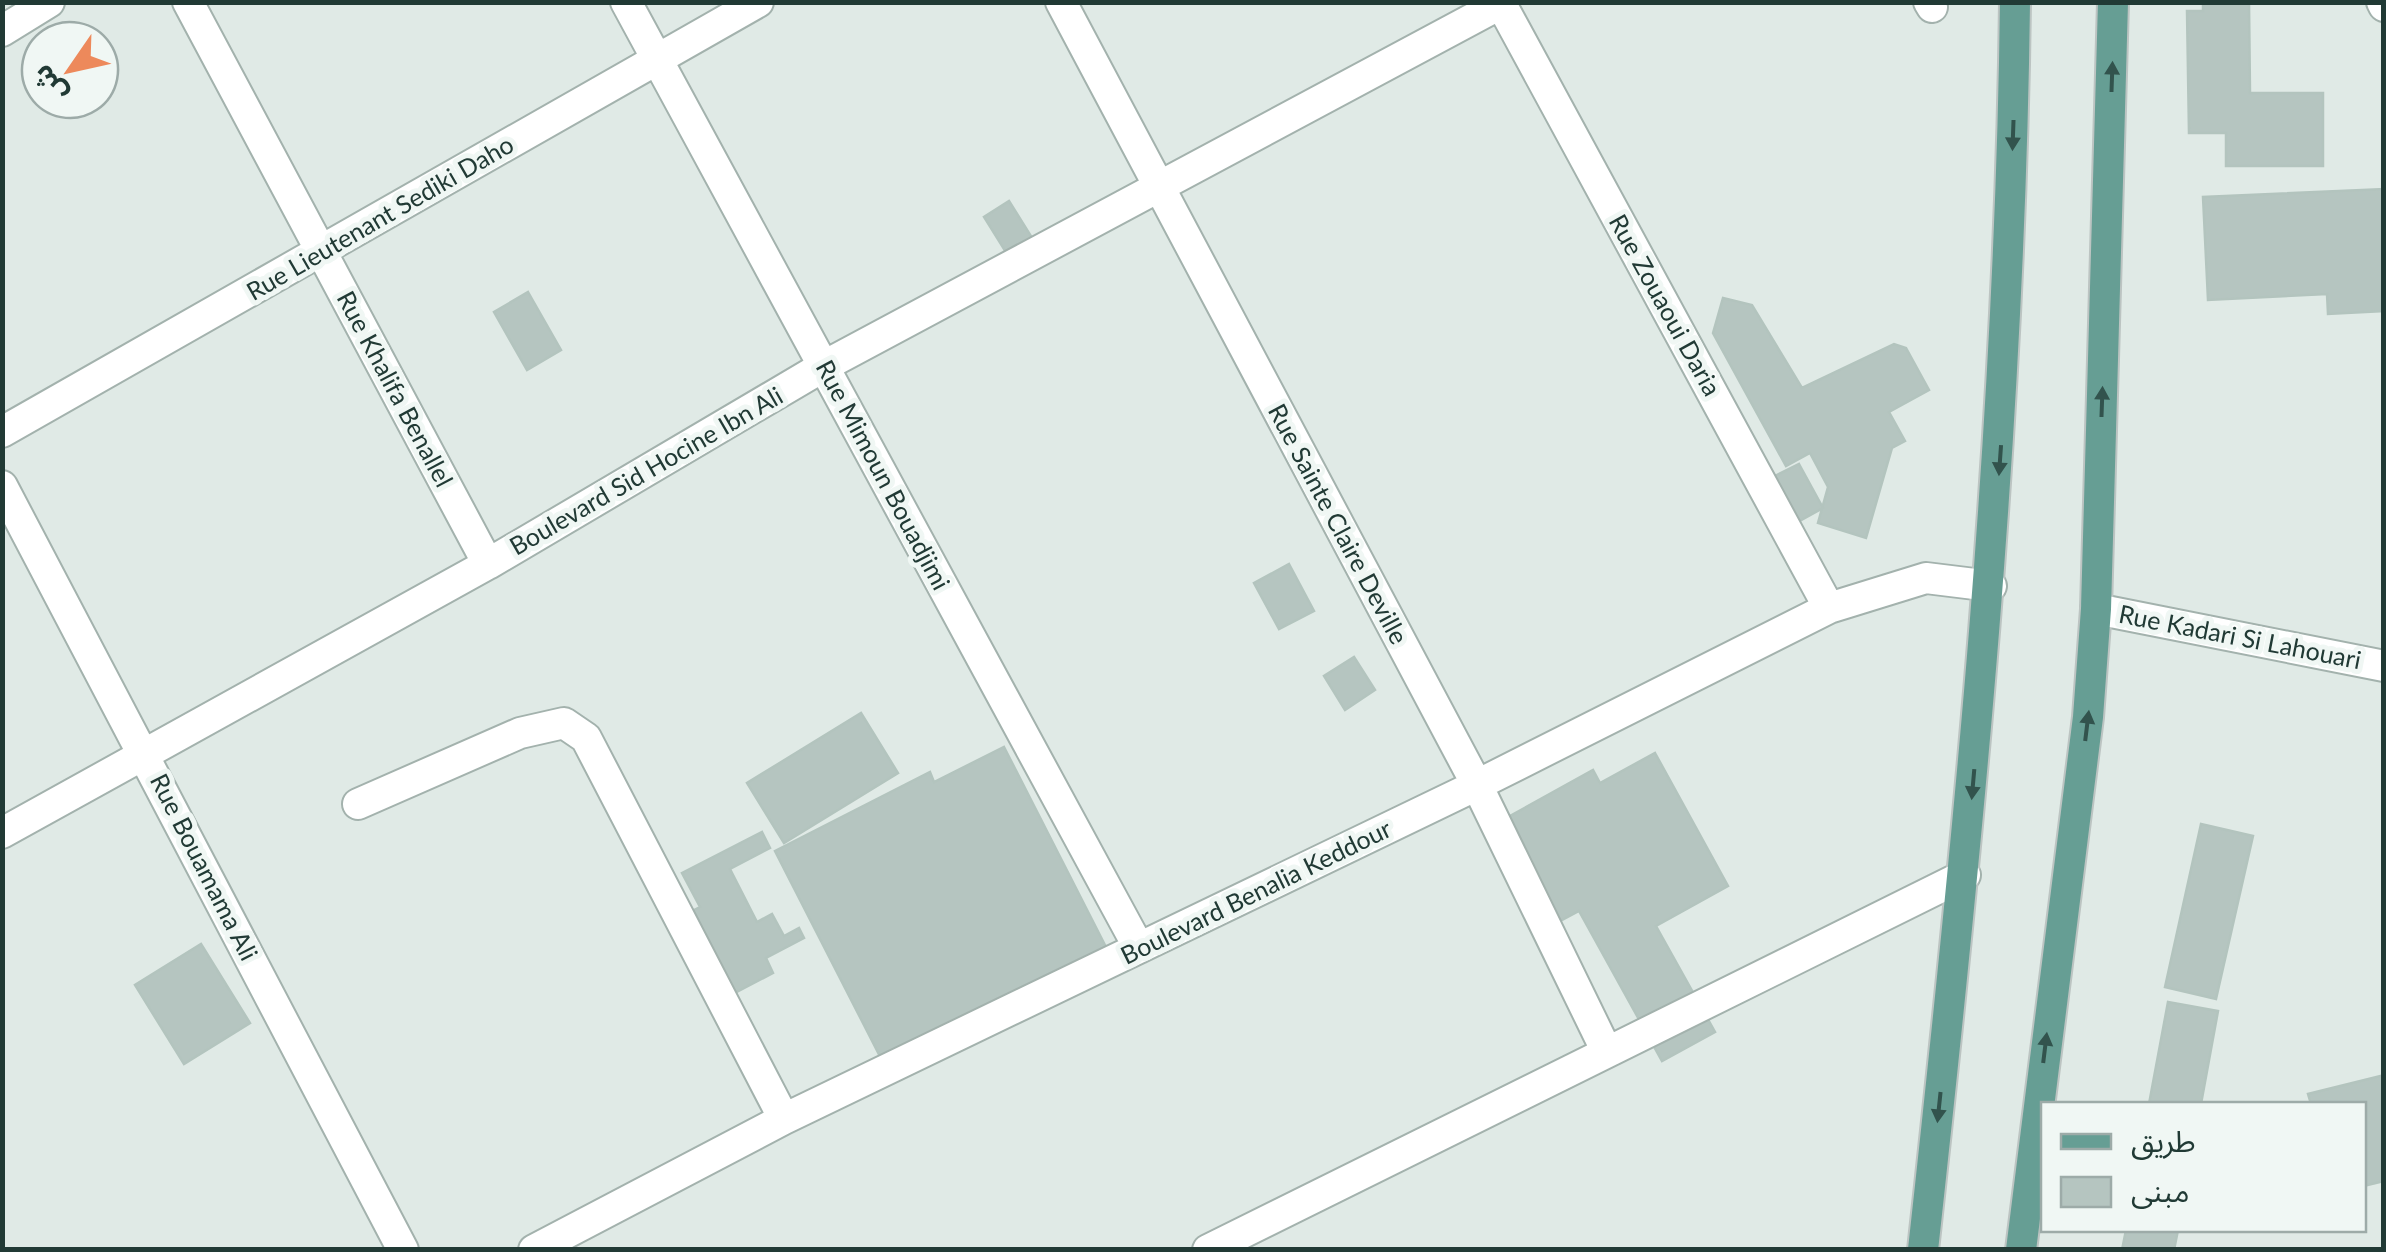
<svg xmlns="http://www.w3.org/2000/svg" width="2386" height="1252" font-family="Lato,'Noto Sans Arabic',sans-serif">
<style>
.building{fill:#b5c5c0;stroke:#b3c4be;stroke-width:2.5}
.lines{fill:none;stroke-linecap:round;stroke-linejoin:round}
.minor-casing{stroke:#a3b2ad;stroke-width:34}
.major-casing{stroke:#bcc4c2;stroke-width:34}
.minor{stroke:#fff;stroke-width:30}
.major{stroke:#669e94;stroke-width:30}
.oneway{fill:#32534d}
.labels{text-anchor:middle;stroke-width:10;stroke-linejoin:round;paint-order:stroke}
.street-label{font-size:25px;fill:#213a35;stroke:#f0f7f4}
</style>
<rect width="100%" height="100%" fill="#e0eae6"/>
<path class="building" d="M2203,2h46l1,91h73v73h-97v-33h-37l-2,-122h16z
M2384,189v122l-56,3 -1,-20 -119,6 -5,-103z
M1009,201l30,48 -25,16 -30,-48z
M528,292l33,58 -34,20 -33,-58z
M1723,298l29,7 50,83 92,-44 12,4 23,42 -40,22 16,29 -13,7 -26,90 -48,-15 10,-36 -18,-34 -24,13 -73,-133z
M1799,464l24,44 -29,16 -23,-46z
M1289,564l25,47 -35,18 -25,-46z
M1354,657l21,33 -30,20 -21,-34z
M861,713l37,60 -114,70 -37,-60z
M1004,747l107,210 -224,113 -112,-219 155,-79 4,10z
M1655,753l73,133 -72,40 59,106 -53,29 -83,-150 -34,18 -55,-102 103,-57 7,13z
M2201,824l52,12 -37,163 -51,-12z
M762,832l8,16 -40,21 27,53 15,-8 12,22 15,-8 5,10 -38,20 7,15 -48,25 -43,-82 18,-9 -18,-34z
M201,944l49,79 -66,41 -49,-79z
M2168,1002l50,9 -17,93h-52z
M2384,1075v106l-20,5v-82h-53l-3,-10z
M2126,1230h52l-4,20h-52z"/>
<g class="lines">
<g class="minor-casing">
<path id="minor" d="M188,2l300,562
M626,2l513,946
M1061,2l416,783 129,265
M1500,2l329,606
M1929,2l3,5
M2382,2l2,4
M2,31l47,-29
M2,432l756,-430
M2,486l401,764
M2096,609l288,57
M358,804l162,-71 44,-10 22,15 198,381
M2,833l486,-269 336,-198 680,-364
M534,1250l250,-131 693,-334 352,-177 97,-30 65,8
M1208,1250l757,-375"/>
</g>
<g class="major-casing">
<path id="major" d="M1923,1250c46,-416 87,-829 92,-1248
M2021,1250l67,-533 8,-108 17,-607"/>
</g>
<use href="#minor" class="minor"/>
<use href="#major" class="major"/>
</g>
<defs><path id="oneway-solid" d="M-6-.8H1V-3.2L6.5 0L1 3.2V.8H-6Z" transform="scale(2.5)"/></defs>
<g class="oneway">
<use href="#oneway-solid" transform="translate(2112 77) rotate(-88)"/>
<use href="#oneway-solid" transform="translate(2013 135) rotate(92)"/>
<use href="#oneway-solid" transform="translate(2102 402) rotate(-88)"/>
<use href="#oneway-solid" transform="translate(2000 460) rotate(94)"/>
<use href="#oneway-solid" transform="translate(2087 726) rotate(-83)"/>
<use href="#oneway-solid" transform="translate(1973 784) rotate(95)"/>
<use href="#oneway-solid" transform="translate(2045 1048) rotate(-83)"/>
<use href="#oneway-solid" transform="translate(1939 1107) rotate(96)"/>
</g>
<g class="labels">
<g class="street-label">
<text transform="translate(380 218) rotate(-30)" y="9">Rue Lieutenant Sediki Daho</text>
<text transform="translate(1665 305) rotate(61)" y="9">Rue Zouaoui Daria</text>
<text transform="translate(395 389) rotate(62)" y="9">Rue Khalifa Benallel</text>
<text transform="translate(646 471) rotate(-30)" y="9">Boulevard Sid Hocine Ibn Ali</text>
<text transform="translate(883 475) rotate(62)" y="9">Rue Mimoun Bouadjimi</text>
<text transform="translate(1338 524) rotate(62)" y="9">Rue Sainte Claire Deville</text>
<text transform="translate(2240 637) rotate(11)" y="9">Rue Kadari Si Lahouari</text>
<text transform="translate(204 867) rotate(63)" y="9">Rue Bouamama Ali</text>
<text transform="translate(1256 892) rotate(-26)" y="9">Boulevard Benalia Keddour</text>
</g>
</g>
<rect width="2386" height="1252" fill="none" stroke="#213a35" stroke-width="10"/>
<rect x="2041" y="1102" width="325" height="130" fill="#f0f7f4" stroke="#9daba8" stroke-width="2.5"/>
<rect x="2061" y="1134" width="50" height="15" fill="#669e94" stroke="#9daba8" stroke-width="2.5"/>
<text x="2131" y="1152" font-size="30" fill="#213a35">طريق</text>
<rect x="2061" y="1177" width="50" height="30" fill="#b5c5c0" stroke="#9daba8" stroke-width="2.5"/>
<text x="2131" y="1202" font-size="30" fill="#213a35">مبنى</text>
<g transform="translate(70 70) rotate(236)"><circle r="48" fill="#f0f7f4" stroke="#9daba8" stroke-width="2.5"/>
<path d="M0-8L18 38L0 25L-18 38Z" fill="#ed895b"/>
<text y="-15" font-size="28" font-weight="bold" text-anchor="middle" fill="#213a35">ش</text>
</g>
</svg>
